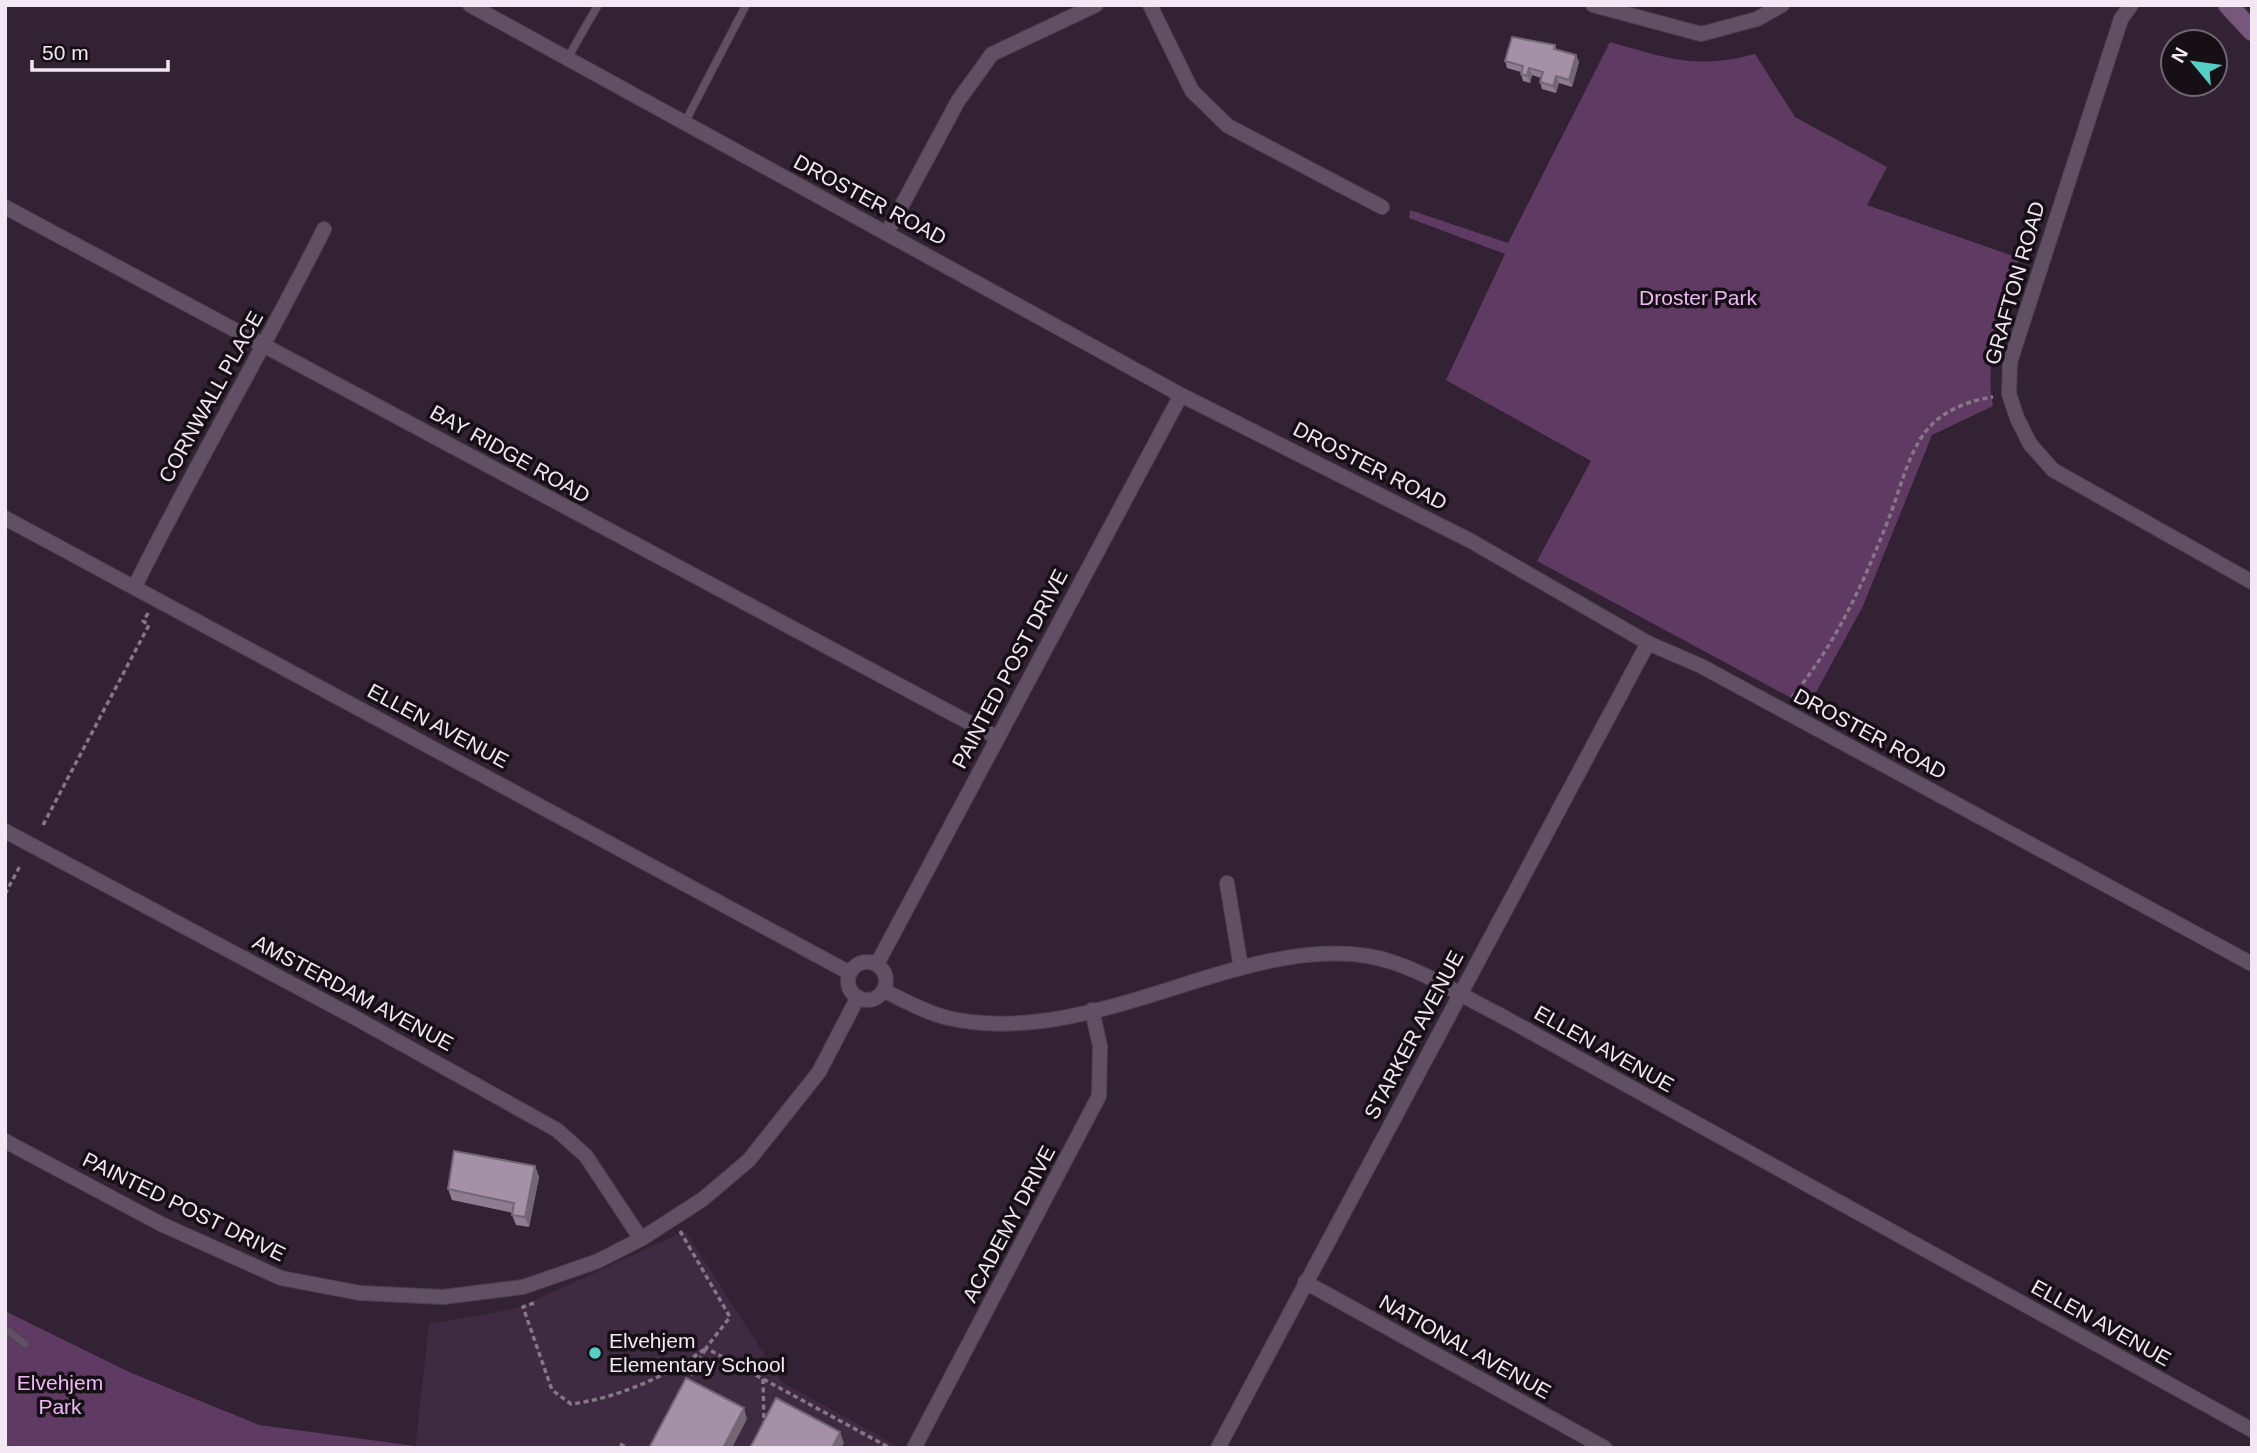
<svg xmlns="http://www.w3.org/2000/svg" width="2257" height="1453" font-family="Arial,sans-serif">
<style>
.built{fill:#3e2a41}
.green{fill:#5f3b64}
.lines{fill:none;stroke-linecap:round;stroke-linejoin:round}
.lane-casing{stroke:#4d404f;stroke-width:9}
.street-casing{stroke:#4d404f;stroke-width:16}
.secondary-casing{stroke:#4d404f;stroke-width:21}
.path{stroke:#857786;stroke-width:3.5;stroke-dasharray:5 3.5;stroke-linecap:butt}
.lane{stroke:#614f63;stroke-width:7}
.street{stroke:#614f63;stroke-width:14}
.secondary{stroke:#77577b;stroke-width:19}
.wall{fill:#8e7d90}
.shaded-wall{fill:#746675}
.building{fill:#a591a7;stroke:#746675;stroke-width:2}
.poi-dot{fill:#55cec5;stroke:#160f16;stroke-width:2.5}
.labels{text-anchor:middle;stroke-width:7;stroke-linejoin:round;paint-order:stroke}
.street-label{font-size:21px;fill:#f2e7f3;stroke:#160f16}
.park-label{font-size:21px;fill:#f0b9f6;stroke:#160f16}
.poi-label{font-size:21px;fill:#f2e7f3;stroke:#160f16;text-anchor:start}
</style>
<rect width="100%" height="100%" fill="#322234"/>
<path class="built" d="M685,1231l97,151 119,66h-486l14,-124 89,-16z"/>
<path class="green" d="M1610,42c57,16 86,28 145,12l40,63 92,50 -20,38 152,53c-14,48 -36,98 -26,148l-61,29 -69,171 -55,101 -271,-146 54,-100 -145,-81 59,-126 -96,-36 1,-8 98,33z
M5,1311l124,61 130,53 156,21 -410,2z"/>
<g class="lines">
<g class="lane-casing">
<path id="lane" d="M567,59l31,-54
M684,124l62,-119
M5,1328l20,16"/>
</g>
<g class="street-casing">
<path id="street" d="M470,5l711,390 290,146 177,102 53,23 551,298
M1150,5l42,86 36,35 154,81
M1593,5l108,29 56,-15 25,-14
M2131,5l-10,14 -111,343 -1,32 8,24 13,26 23,26 199,112
M5,207l991,530
M887,233l71,-132 34,-47 104,-49
M5,518l845,455
M135,586c60,-121 129,-237 189,-357
M5,831l347,185 205,114 29,26 55,83
M1227,883l14,85
M848 981a19 19 0 1 1 38 0a19 19 0 1 1-38 0Z
M877,964l304,-569
M885,991c20,10 42,22 63,27 88,20 181,-17 264,-42 50,-15 104,-28 156,-20 47,8 89,38 130,58l754,416
M5,1141l156,83 120,54 79,15 83,4 80,-10 75,-26 43,-22 62,-40 46,-39 70,-88 39,-75
M1305,1282l300,166
M914,1448l185,-352 1,-50 -8,-36
M1218,1448l430,-805"/>
</g>
<g class="secondary-casing">
<path id="secondary" d="M2228,5l24,26"/>
</g>
<path class="path" d="M1792,697c45,-55 71,-113 97,-179 10,-26 17,-56 32,-80 16,-25 44,-37 72,-41
M43,825l106,-200 -6,-4 6,-9
M5,894l16,-30
M680,1231l50,86 -24,31 184,100
M534,1303l-11,4 29,83 19,14c47,-6 97,-28 135,-56l-19,34
M763,1379l1,45
M620,1444l8,4"/>
<use href="#lane" class="lane"/>
<use href="#street" class="street"/>
<use href="#secondary" class="secondary"/>
</g>
<path class="wall" d="M1555,45l1,4 20,6 3,7 -7,25 -13,-4 -3,10 -14,-4 -2,-7 1,-4 -9,-3 -2,8 -7,-2 -2,-7v-2l-14,-4 -2,-7z
M535,1166l4,11 -10,50 -13,-2 -4,-10 1,-2 -61,-13 -4,-11z"/>
<path class="shaded-wall" d="M1576,55l3,7 -7,25 -3,-7z
M1529,68l3,7 -2,8 -3,-7z
M1556,76l3,7 -3,10 -3,-7z
M535,1166l4,11 -10,50 -4,-10z
M744,1408l3,11 -15,29h-9z
M840,1432l4,11 -3,5h-9z"/>
<path class="building" d="M1512,37l43,8 -1,4 22,6 -7,25 -13,-4 -3,10 -13,-4 3,-10 -14,-4 -2,8 -6,-2 2,-8 -18,-5z
M454,1151l81,15 -10,51 -13,-2 2,-12 -66,-14z
M686,1378l58,30 -21,40h-74z
M776,1398l64,34 -8,16h-82z"/>
<circle class="poi-dot" cx="595" cy="1353" r="7"/>
<g class="labels">
<g class="street-label">
<text transform="translate(870 200) rotate(28)" y="7">DROSTER ROAD</text>
<text transform="translate(2015 283) rotate(-74)" y="7">GRAFTON ROAD</text>
<text transform="translate(211 397) rotate(-61)" y="7">CORNWALL PLACE</text>
<text transform="translate(510 454) rotate(29)" y="7">BAY RIDGE ROAD</text>
<text transform="translate(1370 466) rotate(27)" y="7">DROSTER ROAD</text>
<text transform="translate(1010 669) rotate(-62)" y="7">PAINTED POST DRIVE</text>
<text transform="translate(438 726) rotate(28)" y="7">ELLEN AVENUE</text>
<text transform="translate(1870 734) rotate(28)" y="7">DROSTER ROAD</text>
<text transform="translate(353 993) rotate(28)" y="7">AMSTERDAM AVENUE</text>
<text transform="translate(1414 1035) rotate(-62)" y="7">STARKER AVENUE</text>
<text transform="translate(1604 1049) rotate(29)" y="7">ELLEN AVENUE</text>
<text transform="translate(184 1207) rotate(26)" y="7">PAINTED POST DRIVE</text>
<text transform="translate(1009 1224) rotate(-62)" y="7">ACADEMY DRIVE</text>
<text transform="translate(2101 1323) rotate(29)" y="7">ELLEN AVENUE</text>
<text transform="translate(1465 1347) rotate(29)" y="7">NATIONAL AVENUE</text>
</g>
<g class="park-label">
<text x="1698" y="305">Droster Park</text>
<text x="60" y="1390">Elvehjem<tspan x="60" dy="24">Park</tspan></text>
</g>
<g class="poi-label">
<text x="609" y="1348">Elvehjem<tspan x="609" dy="24">Elementary School</tspan></text>
</g>
</g>
<rect width="2257" height="1453" fill="none" stroke="#f2e7f3" stroke-width="14"/>
<g transform="translate(2194 63) rotate(299)"><circle r="33" fill="#160f16" stroke="#6e656e" stroke-width="2"/>
<path d="M0-5L12 26L0 18L-12 26Z" fill="#55cec5"/>
<text y="-10" font-size="19" font-weight="bold" text-anchor="middle" fill="#f2e7f3">N</text>
</g>
<path d="M32 60v10h136v-10" fill="none" stroke="#f2e7f3" stroke-width="3.5"/>
<text x="42" y="60" font-size="21" fill="#f2e7f3" stroke="#160f16" stroke-width="5" paint-order="stroke">50 m</text>
</svg>
